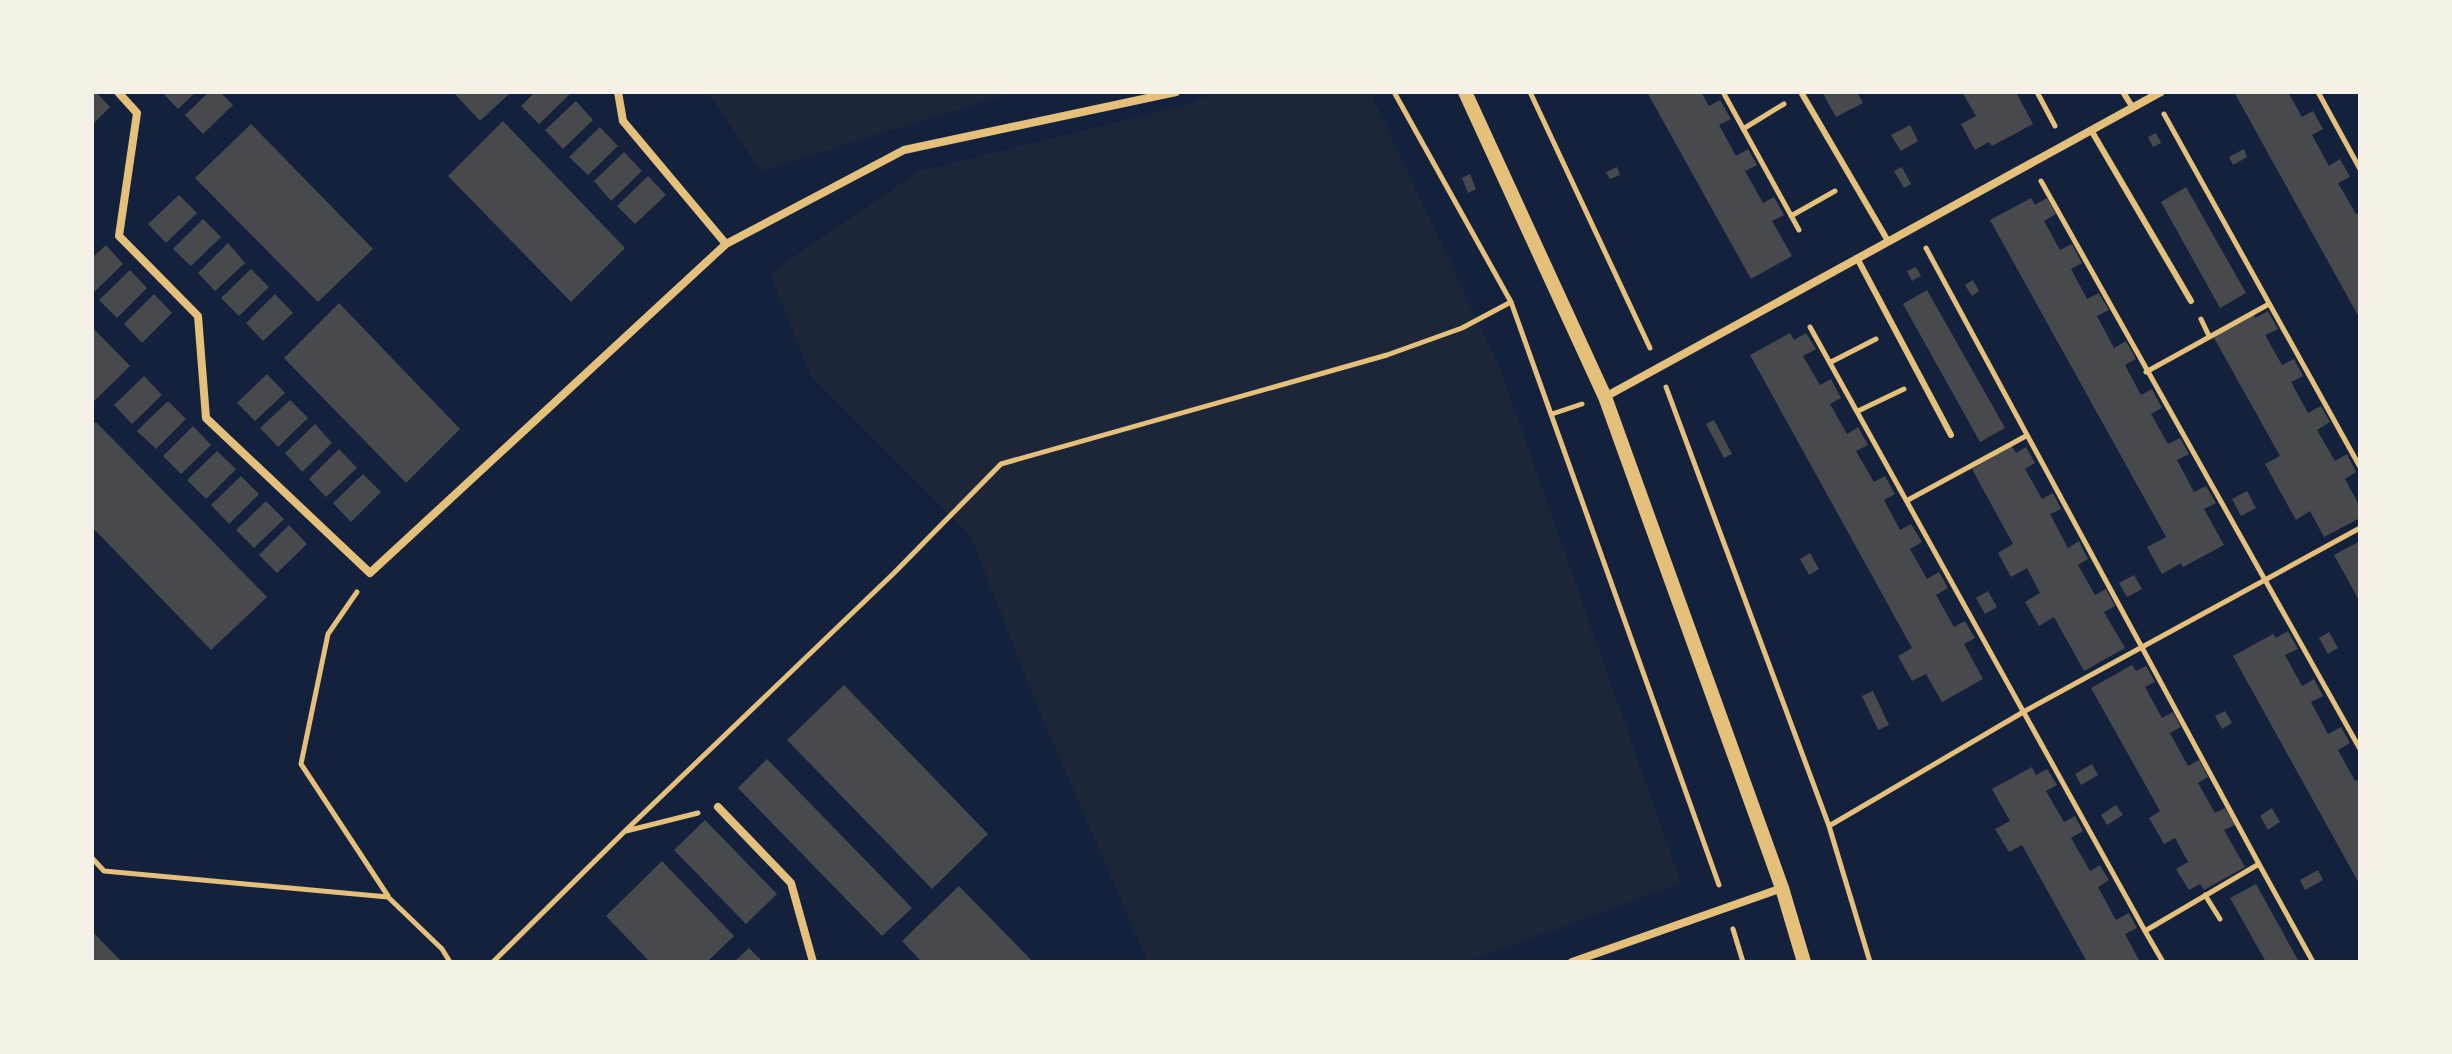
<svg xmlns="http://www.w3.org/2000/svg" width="2452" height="1054" font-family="'Nunito Sans',sans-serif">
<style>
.green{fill:#1d2539}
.building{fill:#48494c}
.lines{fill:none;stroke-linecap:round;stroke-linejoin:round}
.path{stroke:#e5c07b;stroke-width:5}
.service{stroke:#e5c07b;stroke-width:6}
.minor{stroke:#e5c07b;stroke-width:8}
.tertiary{stroke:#e5c07b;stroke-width:14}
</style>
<rect width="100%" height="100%" fill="#14213d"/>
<path class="green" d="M708,92h306l-254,79z
M1216,92h154l131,279 180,512 -214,79h-319l-107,-247 -70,-178 -160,-160 -41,-104 149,-102 271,-67z"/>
<path class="building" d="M92,92h4l14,15 -18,18z
M162,92h34l-18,17z
M209,92h11l13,13 -30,29 -18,-19z
M453,92h58l-31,29z
M535,92h31l3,3 -30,29 -18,-18z
M1647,92h54l8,14 11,-6 11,19 -12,6 17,31 12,-7 9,16 -12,6 18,32 11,-6 10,18 -12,6 20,35 -41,23z
M1822,92h35l6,11 -27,14z
M1962,92h54l17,32 -41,22 -3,-4 -14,8 -14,-26 15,-8z
M2234,92h54l14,25 11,-6 10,18 -11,6 17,31 11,-7 10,18 -12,6 18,31 4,-2v107z
M576,101l17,19 -30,29 -18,-19z
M503,121l122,127 -54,54 -123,-126z
M251,124l122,125 -55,53 -123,-124z
M1910,125l8,16 -17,10 -10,-16z
M600,127l18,19 -30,29 -19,-18z
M2156,133l5,10 -8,4 -5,-10z
M2244,149l3,8 -14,8 -4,-8z
M624,152l18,19 -31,30 -17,-20z
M1617,167l3,8 -10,4 -4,-7z
M1902,167l9,17 -7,4 -10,-17z
M1470,174l6,15 -8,4 -6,-15z
M648,176l18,19 -31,29 -18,-18z
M2186,187l60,106 -26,15 -59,-106z
M179,195l18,18 -31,30 -18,-19z
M2031,198l4,7 12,-7 9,16 -12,7 16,29 12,-6 10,19 -11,6 16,30 12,-6 10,17 -12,6 17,32 12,-7 10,18 -11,6 16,30 11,-6 10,19 -11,6 17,30 12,-6 9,16 -12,6 17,32 12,-6 10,17 -12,6 20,36 -41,22 -2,-4 -19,11 -15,-27 19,-10 -176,-317z
M203,219l18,18 -30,29 -18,-17z
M228,243l17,20 -30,28 -17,-18z
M106,245l17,19 -31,30v-36z
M1916,267l5,9 -9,5 -5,-10z
M251,269l18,18 -30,29 -18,-18z
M130,270l17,18 -30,30 -18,-18z
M1973,280l6,11 -7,5 -7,-11z
M1927,290l78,138 -25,14 -77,-138z
M154,294l18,19 -30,30 -18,-19z
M275,294l18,19 -30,28 -17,-18z
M339,303l121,126 -54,54 -122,-125z
M2268,311l10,18 -13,6 17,30 12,-6 9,17 -12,6 17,31 13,-7 9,16 -13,8 18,31 12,-7 9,18 -11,7 15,28v11l-36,19 -14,-26 -14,9 -31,-56 15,-8 -67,-120 40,-22 2,4z
M92,327l38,39 -38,37z
M1790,333l4,7 12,-7 10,16 -13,7 17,29 11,-6 10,19 -11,6 17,30 11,-7 10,18 -12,6 18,31 11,-6 10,18 -11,6 16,30 11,-6 11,18 -12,7 17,30 12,-7 9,16 -12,7 18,32 11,-6 10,17 -11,6 19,35 -41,23 -16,-28 -14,7 -14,-25 14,-8 -162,-293z
M267,374l18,19 -30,28 -18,-18z
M144,376l18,19 -30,29 -18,-19z
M290,400l18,18 -30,29 -18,-19z
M168,401l18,18 -30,30 -19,-18z
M1714,420l18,34 -8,4 -18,-34z
M96,422l171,175 -56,53 -119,-123v-101z
M315,424l17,19 -30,29 -17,-19z
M193,426l18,19 -30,29 -18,-18z
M2012,446l4,7 10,-6 9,16 -10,6 17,30 11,-6 8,16 -11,5 18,34 11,-7 9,18 -10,6 17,30 11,-6 9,17 -11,6 21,36 -41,23 -30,-54 -15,9 -14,-24 15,-9 -13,-25 -16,9 -13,-24 15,-9 -41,-75z
M339,449l18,19 -31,29 -17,-18z
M217,451l19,18 -30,30 -19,-19z
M363,474l18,18 -30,30 -18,-19z
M241,476l18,18 -30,30 -18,-19z
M2247,491l9,17 -15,8 -9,-17z
M266,501l18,18 -30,29 -18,-18z
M289,525l18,19 -30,29 -18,-18z
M2360,541v61l-26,-47z
M1810,553l9,16 -10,6 -9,-16z
M2134,575l8,14 -15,8 -8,-14z
M1988,591l9,16 -12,7 -9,-16z
M2288,631l10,18 -13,6 17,31 12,-7 9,17 -12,6 17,32 13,-7 9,16 -12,7 17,31 5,-2v106l-127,-229 40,-22 3,4z
M2329,632l9,16 -10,6 -9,-16z
M2132,665l4,6 10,-5 9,16 -10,5 17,31 11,-6 8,15 -11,6 18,33 11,-6 9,17 -10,6 17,30 10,-5 10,17 -11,5 21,37 -41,23 -4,-6 -11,6 -13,-21 12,-7 -13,-24 -11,6 -15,-26 11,-7 -69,-123z
M844,685l144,149 -56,55 -145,-149z
M1873,691l16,34 -11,5 -16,-34z
M2225,711l7,12 -10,6 -7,-13z
M767,759l145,149 -30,28 -144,-148z
M2092,764l6,11 -17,10 -6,-11z
M2032,767l4,8 11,-6 10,16 -11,6 18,31 11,-6 8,15 -12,7 19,33 10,-6 9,15 -11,7 18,33 13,-7 8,15 -12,6 15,28h-53l-65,-117 -13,7 -14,-23 15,-8 -18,-32z
M2116,805l7,10 -16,10 -6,-10z
M2272,808l8,14 -12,8 -8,-14z
M705,820l72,74 -31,30 -72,-74z
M662,861l72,75 -27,26h-57l-44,-46z
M2318,870l5,10 -18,10 -5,-10z
M2256,884l43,78h-33l-36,-64z
M959,886l74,76h-111l-20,-21z
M92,931l30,31h-30z
M749,948l14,14h-29z"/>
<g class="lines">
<path class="path" d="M1394,92l117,210 208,583
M1530,92l120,256
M1723,92l76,138
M2037,92l18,34
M2318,92l42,77
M2164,114l196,353
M1743,129l41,-25
M2041,181l319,568
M1791,216l44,-25
M2201,319l8,17
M1810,327l335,604 114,-67 -333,-616
M1831,362l45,-23
M2146,372l123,-68
M1666,387l163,439 41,136
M1858,411l46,-22
M1552,414l30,-10
M1908,500l118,-64
M357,592l-29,42 -27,130 87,132
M1829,826l196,-115 335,-183
M626,831l72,-18
M92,858l12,13 284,26 54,52 8,13
M2259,864l54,98
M2205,895l15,24
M1733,929l10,33
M2145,931l18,31
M493,962l131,-130 270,-259 107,-109 386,-109 75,-27 49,-26"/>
<path class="service" d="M1801,92l87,149
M2123,92l10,16
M2091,130l100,171
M1857,258l94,177"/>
<path class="minor" d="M118,92l19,21 -18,123 79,80 8,102 164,155 356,-329 178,-94 272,-58
M618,92l5,29 103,123
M1605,397l556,-305
M718,807l73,76 22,79
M1572,962l210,-74"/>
<path class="tertiary" d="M1465,92l140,305 177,491 22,74"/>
</g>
<rect width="2452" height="1054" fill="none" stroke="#f6f1e7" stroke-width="188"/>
</svg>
